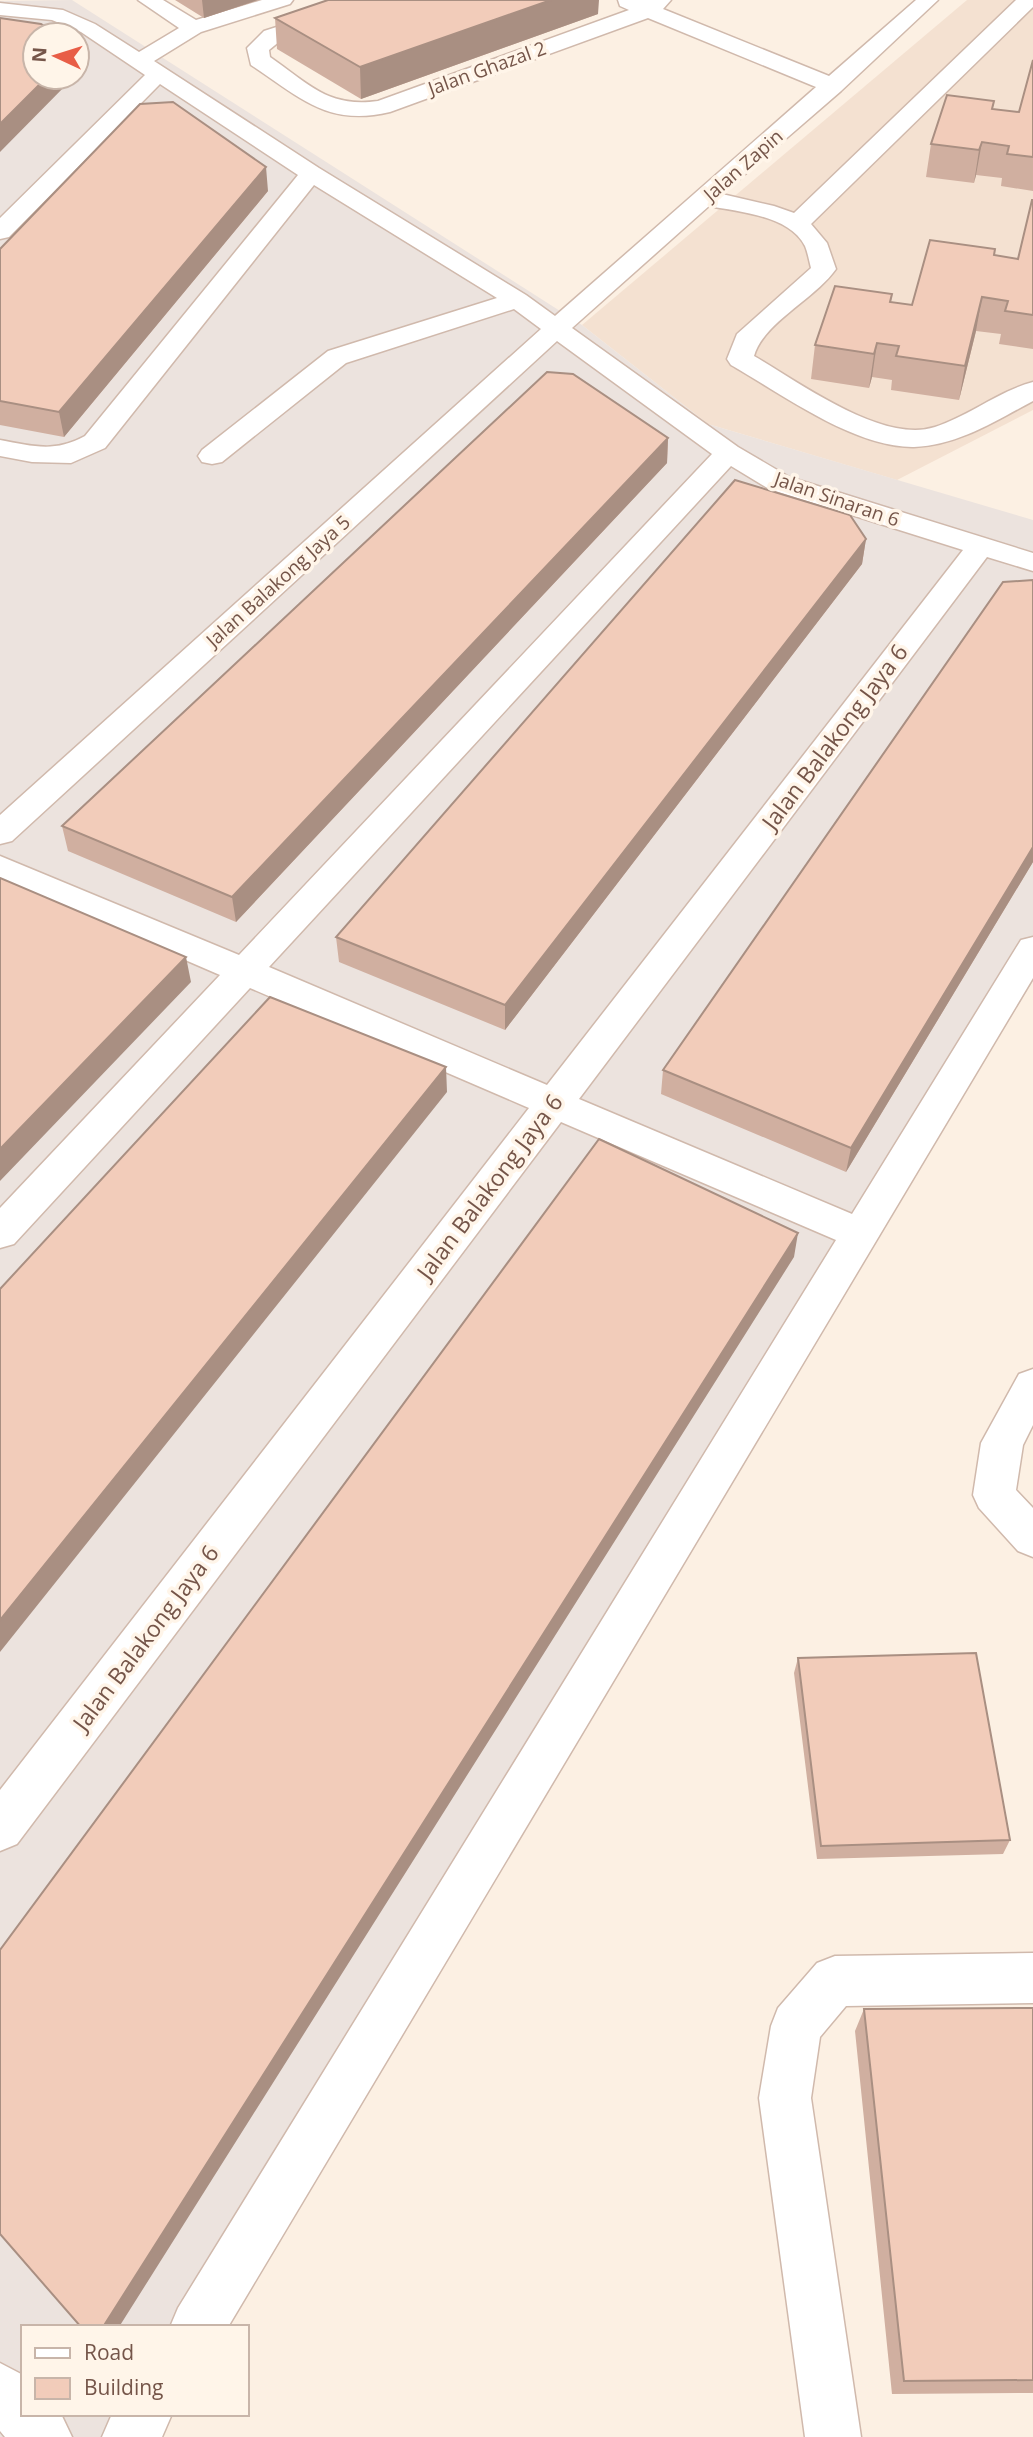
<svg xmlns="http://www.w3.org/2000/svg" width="1033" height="2437" font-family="'Open Sans',sans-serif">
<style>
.residential{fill:#f4e1d1}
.industrial{fill:#ece3de;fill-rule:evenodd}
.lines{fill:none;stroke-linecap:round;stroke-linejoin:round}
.minor-casing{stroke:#d0b9ac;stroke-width:3}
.minor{fill:#fff;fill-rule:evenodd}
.wall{fill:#d0afa0}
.shaded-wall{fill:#a98f82}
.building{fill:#f2ccba;stroke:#a98f82;stroke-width:2}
.labels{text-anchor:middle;stroke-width:7;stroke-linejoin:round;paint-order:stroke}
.far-street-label{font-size:19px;fill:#755549;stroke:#fff5e9}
.street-label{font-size:23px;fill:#755549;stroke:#fff5e9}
</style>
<rect width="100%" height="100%" fill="#fcf0e3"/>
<path class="residential" d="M967,0h66v410l-136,70 -189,-56 -126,-99z"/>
<path class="industrial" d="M72,0l510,325 126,99 325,96v461l-826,1346h-184v87h131l-14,23h-140v-2436zM35,35h42v42h-42z"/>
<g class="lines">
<g class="minor-casing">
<path id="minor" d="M138,0h25l33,20 66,-20h31l-3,4 -89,28 -47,29 165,107 207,127 29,21 261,-229 -168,-69 -258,94c-63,15 -90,-15 -139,-47l-4,-17 17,-17 97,-31h31l-3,4 -109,37 -11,9 1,7c39,27 58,51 108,44l251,-91 -9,-4 -2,-6h53l-8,9 166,67 87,-76h22l-97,91 -119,103 52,12 20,7 222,-213h17v7l-222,217 16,19 9,26c-21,30 -73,54 -82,87 45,26 128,88 181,71 34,-11 64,-36 98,-45v19c-36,19 -76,45 -119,46 -60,1 -132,-53 -183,-82l-4,-6 10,-25 74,-66c-2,-7 -3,-15 -6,-22 -16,-31 -66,-34 -96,-40l-137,122 166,119 51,30 244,76v18l-46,-14 -408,542 273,115 169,-274 12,-3v41l-805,1349h-58l8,-19 658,-1068 -275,-118 -544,722 -17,7v-61l529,-682 -279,-120 -236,256 -14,4v-40l220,-233 -220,-95v-24l239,99 473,-501 -155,-113 -545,500 -12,3v-29l541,-486 -27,-20 -168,54 -124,99 -10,2 -10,-2 -4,-6 4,-6 126,-99 169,-53 -183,-113 -209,263 -34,15 -39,-1 -32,-6v-16c33,6 54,13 85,-4l213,-261 -138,-91 -151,153 -9,2v-21l145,-143 -64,-43 -29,-12 -52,-5v-12l63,7 32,14 44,28 40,-24zM731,466l38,23 194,61 -416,535 -278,-118z
M1033,1369v56l-10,20 -7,45 17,18v49l-15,-6 -39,-43 -6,-13 8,-52 38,-69z
M1033,1953v50l-187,3 -26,31 -9,61 50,339h-56l-46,-339 12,-72 7,-18 39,-45 18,-7z
M0,2363l23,12v39h38l11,23h-67l-5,-6z
M112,2414h60l-10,23h-60z"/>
</g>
<use href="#minor" class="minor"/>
</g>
<path class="wall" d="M175,0h83l-54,18z
M598,14l-237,85 -84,-50 -2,-31z
M1033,60v131l-32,-5 1,-8 -26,-3 -2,8 -48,-6 5,-33 62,-35 26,3z
M268,191l-204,246 -64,-12v-176z
M1033,200v149l-34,-5 2,-10 -25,-3 -17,69 -68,-10 1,-10 -20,-3 -3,11 -58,-9 4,-34 77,-51 -1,8 21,3 82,-50 24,4z
M668,438l-1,25 -431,459 -168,-71 -6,-25z
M866,539l-4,25 -357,466 -166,-68 -3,-25z
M1033,580v282l-187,310 -185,-78 2,-24z
M798,1658l212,182 -7,14 -186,5 -23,-186z
M1033,2008v385l-141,1 -37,-363 9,-22z"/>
<path class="shaded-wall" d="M202,0h56l-54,18z
M551,0h48l-1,14 -237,85 -1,-32z
M47,77h23v4l-70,71v-28z
M982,142l-6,33 -2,8 5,-33z
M266,167l2,24 -204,246 -5,-25z
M982,297l-6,34 -17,69 6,-34z
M877,343l-5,34 -3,11 5,-34z
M668,438l-1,25 -431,459 -4,-25z
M866,539l-4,25 -357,466v-25z
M1033,847v15l-187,310 5,-24z
M186,957l5,25 -191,199v-32z
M446,1067l1,25 -447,560v-32z
M798,1233l-4,24 -675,1070h-16z"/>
<path class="building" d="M328,0h223l-191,67 -85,-49z
M0,18l41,6 18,11h-24v42h12l-47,47z
M1033,60v97l-26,-3 2,-8 -27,-4 -3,8 -48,-6 16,-49 47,6 -2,8 27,3z
M173,102l93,65 -207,245 -59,-11v-152l140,-145z
M1032,200h1v115l-28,-4 3,-10 -26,-4 -17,69 -69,-10 3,-10 -22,-3 -3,11 -59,-9 20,-59 57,8 -2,8 22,3 18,-65 65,9 -1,6 24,4z
M547,372l26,2 95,64 -436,459 -170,-71z
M735,480l115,35 16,24 -361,466 -169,-68z
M1033,580v267l-182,301 -188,-78 340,-488z
M0,878l186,79 -186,192z
M270,997l176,70 -446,553v-331z
M599,1139l199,94 -695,1094h-22l-81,-93v-284z
M976,1653l34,187 -189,6 -23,-188z
M1033,2008v372l-129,1 -40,-372z"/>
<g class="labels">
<g class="far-street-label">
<text transform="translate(487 68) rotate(-20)" y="7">Jalan Ghazal 2</text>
<text transform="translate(743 165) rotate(-41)" y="7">Jalan Zapin</text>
<text transform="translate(837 499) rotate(19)" y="7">Jalan Sinaran 6</text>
<text transform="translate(278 581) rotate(-42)" y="7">Jalan Balakong Jaya 5</text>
</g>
<g class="street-label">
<text transform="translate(835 737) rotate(-53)" y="8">Jalan Balakong Jaya 6</text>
<text transform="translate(490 1187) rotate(-53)" y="8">Jalan Balakong Jaya 6</text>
<text transform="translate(146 1638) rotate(-53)" y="8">Jalan Balakong Jaya 6</text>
</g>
</g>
<rect x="21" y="2325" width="228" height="91" fill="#fff5e9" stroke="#c8b5a9" stroke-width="2"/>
<rect x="35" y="2348" width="35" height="10" fill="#ffffff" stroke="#c8b5a9" stroke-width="2"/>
<text x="84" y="2360" font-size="21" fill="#755549">Road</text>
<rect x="35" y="2378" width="35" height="21" fill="#f2ccba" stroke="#c8b5a9" stroke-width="2"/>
<text x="84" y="2395" font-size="21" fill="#755549">Building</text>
<g transform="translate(56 56) rotate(274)"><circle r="33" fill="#fff5e9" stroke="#c8b5a9" stroke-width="2"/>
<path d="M0-5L12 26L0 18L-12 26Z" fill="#e85d46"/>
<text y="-10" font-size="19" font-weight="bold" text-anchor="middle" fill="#755549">N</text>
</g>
</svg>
